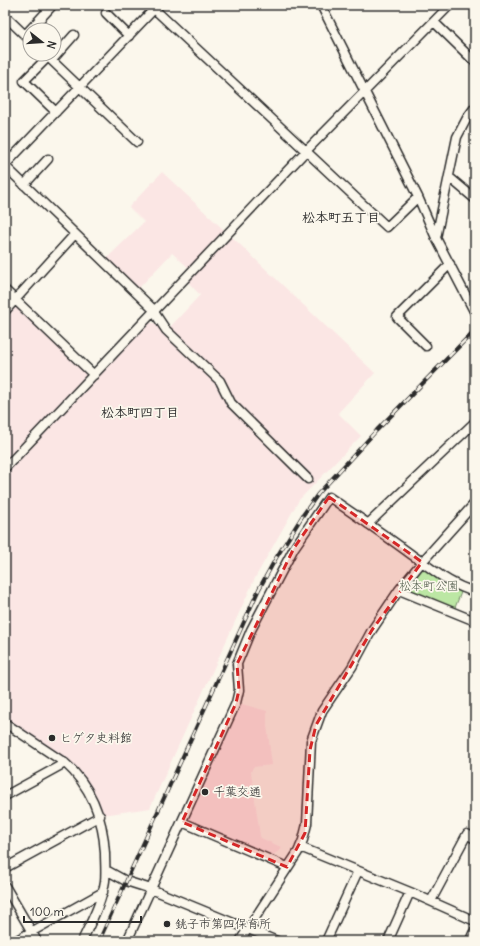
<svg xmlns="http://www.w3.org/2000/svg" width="480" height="946" font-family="Delius,'Klee One',sans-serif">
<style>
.built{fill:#fbe6e4}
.green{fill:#bce7a4;stroke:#748968}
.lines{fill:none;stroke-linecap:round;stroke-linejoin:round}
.minor-casing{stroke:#2b2b2b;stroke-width:11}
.highway-casing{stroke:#2b2b2b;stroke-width:15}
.minor{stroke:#fbf7ec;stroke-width:8}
.highway{stroke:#fbf7ec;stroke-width:12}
.rail-casing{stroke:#2b2b2b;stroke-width:4}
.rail{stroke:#fbf7ec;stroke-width:2.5;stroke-dasharray:8;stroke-linecap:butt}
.marked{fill:#d62828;fill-opacity:0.2;stroke:#d62828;stroke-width:3;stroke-dasharray:8 5;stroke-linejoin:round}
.poi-dot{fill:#2b2b2b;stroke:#fbf7ec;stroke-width:1.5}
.labels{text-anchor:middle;stroke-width:3.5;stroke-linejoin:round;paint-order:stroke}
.park-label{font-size:12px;fill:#4f5a49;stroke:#fbf7ec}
.poi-label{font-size:12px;fill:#2b2b2b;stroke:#fbf7ec;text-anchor:start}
.neighbourhood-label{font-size:13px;font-weight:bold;fill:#2b2b2b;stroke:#fbf7ec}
</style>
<rect width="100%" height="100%" fill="#fbf7ec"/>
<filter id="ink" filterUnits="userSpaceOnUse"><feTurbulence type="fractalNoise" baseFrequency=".025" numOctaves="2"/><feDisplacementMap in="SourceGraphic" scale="8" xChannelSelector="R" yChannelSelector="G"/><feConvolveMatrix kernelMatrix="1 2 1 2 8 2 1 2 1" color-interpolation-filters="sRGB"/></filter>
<g filter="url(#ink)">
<path class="built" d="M162,172l63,59 -36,37 -17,-15 -35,37 -31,-31 38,-37 -15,-15z
M231,236l144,137 -37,40 23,23 -62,64 -44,78 -105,230 -47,7 -11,-26 -17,-22 -10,-8 -60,-41v-244l144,-151h5l8,8 8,-4 30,-32 -13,-14z
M16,304l74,71 -85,88v-148z
M238,703l29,8v15l5,39 -19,2 -2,5 9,64 1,2 22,10 -13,9 -81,-34 -2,-4z"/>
<path class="green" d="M424,567l38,23 -8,20 -40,-16 -7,-6z"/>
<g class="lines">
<g class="minor-casing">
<path id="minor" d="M150,5l237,222 31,-30
M321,5l97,192 18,41 39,75
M106,13l23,23
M5,16l25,24
M434,22l41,40
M25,35l26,-28
M45,54l92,88
M48,57l-24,24 32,31
M52,60l22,-25
M5,165l153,-160
M5,166l150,145
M449,177l26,22
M24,185l24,-26
M436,238l21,-101 10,-19 8,-11
M5,290l89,85
M5,311l70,-77
M154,312l12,18 54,51 11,22 77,76
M426,346l-29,-29 53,-53
M5,468l301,-317 144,-146
M368,524l107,-102
M399,590l76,31
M5,723l60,40c27,24 38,55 40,90 0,9 1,19 0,28 -3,21 -14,41 -23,60
M5,796l60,-33
M182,822l105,45
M300,847l110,45 65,29
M5,868l95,-52
M106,870l20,11 25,8 126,52
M5,886l32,55
M431,901l36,-67 8,5
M15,941l88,-49
M131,941l-3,-2 108,-236 3,-13 -2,-26 14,-34 43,-82 35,-51c28,19 56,38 83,58 22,15 36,29 63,37
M240,941l58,-89 5,-12 4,-16 4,-83 11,-30 30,-44 20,-37 27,-40 23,-28 53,-59
M326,941l32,-70
M388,941l22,-49"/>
</g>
<g class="highway-casing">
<path id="highway" d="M472,941l3,-7"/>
</g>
<use href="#minor" class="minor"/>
<use href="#highway" class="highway"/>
<g class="rail-casing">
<path id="rail" d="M99,941l160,-352 17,-31 27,-43 15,-21 59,-64 98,-100"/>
</g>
<use href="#rail" class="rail"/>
</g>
</g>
<path class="marked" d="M329,497l93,65 -50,68 -56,95 -6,25 -5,83 -18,34 -105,-45 54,-119 3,-13 -2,-26 57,-116z"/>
<g class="poi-dot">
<circle cx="52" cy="738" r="4"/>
<circle cx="205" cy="792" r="4"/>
<circle cx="167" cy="924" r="4"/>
</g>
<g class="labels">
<g class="park-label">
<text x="429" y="590">松本町公園</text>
</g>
<g class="poi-label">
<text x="60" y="742">ヒゲタ史料館</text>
<text x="213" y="796">千葉交通</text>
<text x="175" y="928">銚子市第四保育所</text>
</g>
<g class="neighbourhood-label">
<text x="341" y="222">松本町五丁目</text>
<text x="140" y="417">松本町四丁目</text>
</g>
</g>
<rect width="480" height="946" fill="none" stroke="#fbf7ec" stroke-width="20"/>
<rect x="10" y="10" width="460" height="926" fill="none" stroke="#2b2b2b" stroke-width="1.5" filter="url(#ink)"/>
<g transform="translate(42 42) rotate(107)"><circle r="19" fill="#fbf7ec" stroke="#a8a59f"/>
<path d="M0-3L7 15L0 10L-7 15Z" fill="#2b2b2b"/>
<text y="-6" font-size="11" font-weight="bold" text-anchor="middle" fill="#2b2b2b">N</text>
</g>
<path d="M24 916v6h117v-6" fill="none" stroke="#2b2b2b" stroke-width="2"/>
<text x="30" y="916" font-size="12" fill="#2b2b2b" stroke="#fbf7ec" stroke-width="3" paint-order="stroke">100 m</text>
</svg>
